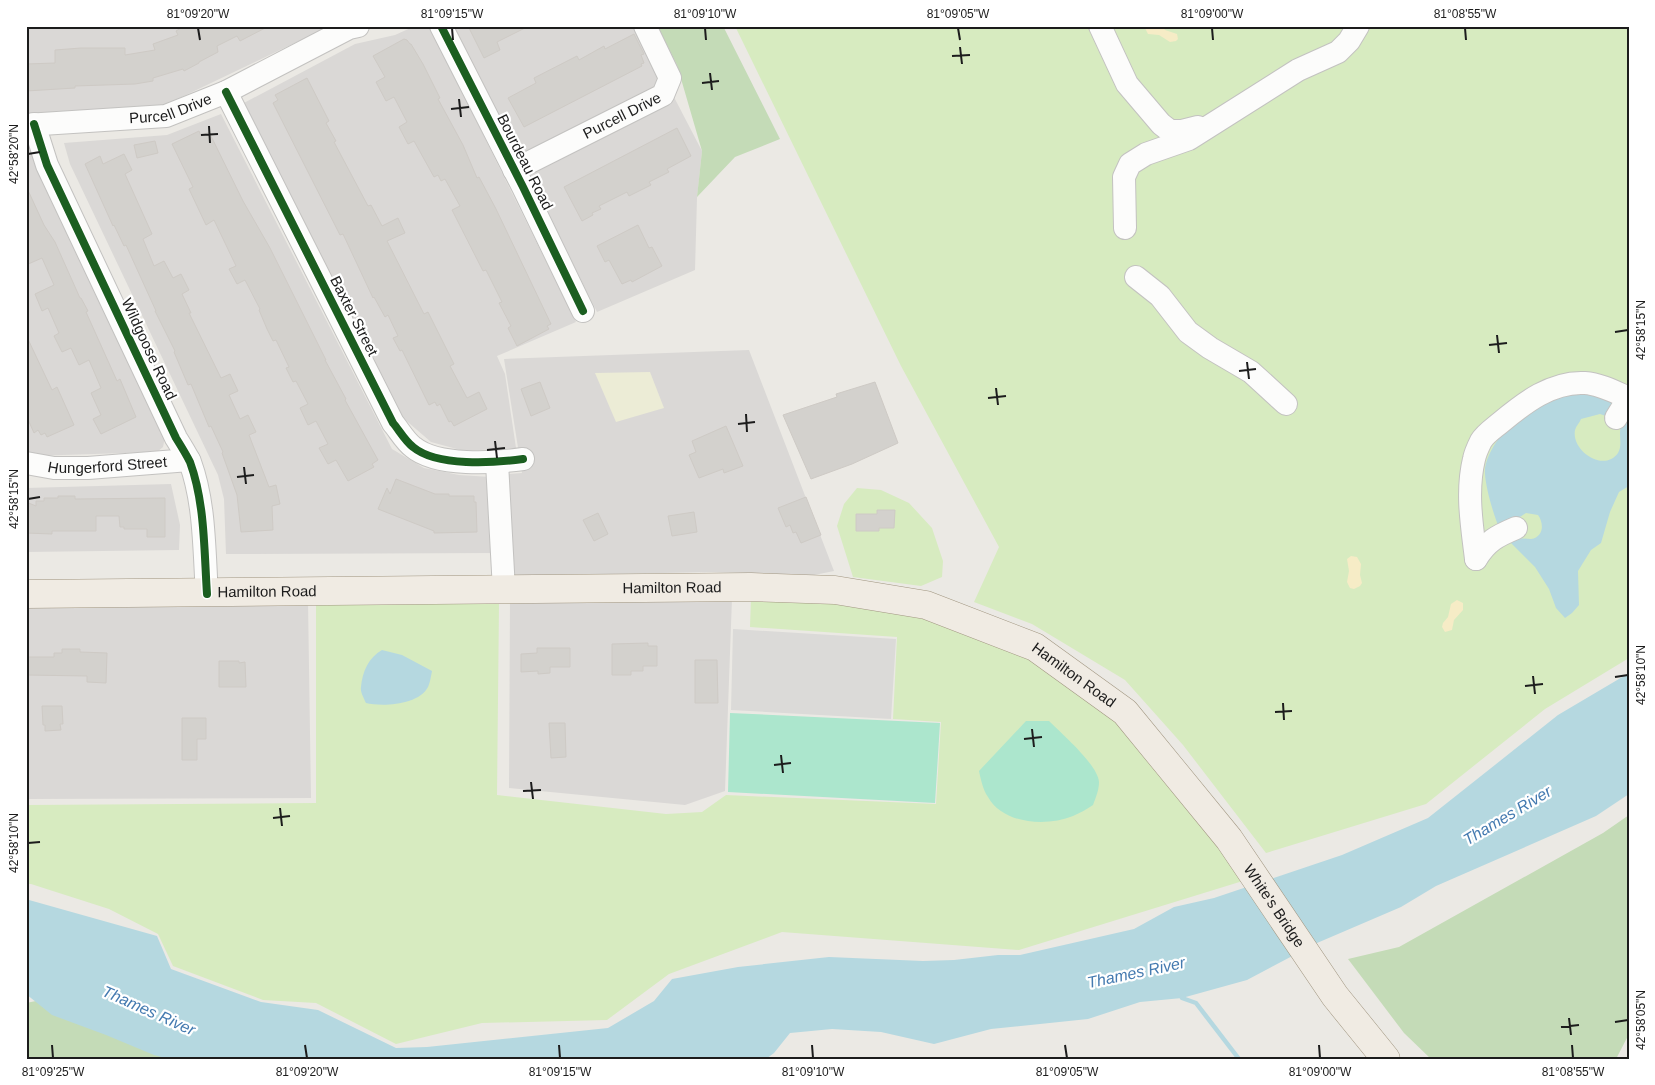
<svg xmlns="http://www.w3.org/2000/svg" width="1655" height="1085" font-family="Arial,sans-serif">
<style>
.residential{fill:#dad8d6}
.farmland{fill:#ececd6}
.grass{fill:#d7ebc0}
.forest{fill:#c4dbb7}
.sand{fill:#f6ecc6}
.pitch{fill:#ace6cd}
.parking{fill:#dbdad8}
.water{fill:#b5d8e0}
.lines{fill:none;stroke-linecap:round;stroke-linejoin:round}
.stream{stroke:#b5d8e0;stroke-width:4.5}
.building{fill:#d3d1cd;stroke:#cecac5}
.minor-casing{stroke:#c3c2c0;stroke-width:24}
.major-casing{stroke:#a19681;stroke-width:29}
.minor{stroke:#fcfcfb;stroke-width:22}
.major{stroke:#f0ebe3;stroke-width:28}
.cycleway-casing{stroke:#fff;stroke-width:11}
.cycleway{stroke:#1b5e20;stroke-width:8}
.ticks{fill:none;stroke:#1c1c1c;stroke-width:2}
.labels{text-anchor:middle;stroke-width:4.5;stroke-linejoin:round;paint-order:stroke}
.street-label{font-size:15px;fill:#1c1c1c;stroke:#fff}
.water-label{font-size:16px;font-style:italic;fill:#447ab0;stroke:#fff}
.neatline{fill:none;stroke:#1c1c1c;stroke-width:2}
.ticks-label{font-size:12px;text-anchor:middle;fill:#1c1c1c}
</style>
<rect width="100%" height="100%" fill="#ebe9e4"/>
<path class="residential" d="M26,26h304l-167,80 -137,8z
M415,26h14l147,296 -79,34 8,18 11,74 -52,3 -33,-9 -29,-25 -160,-313 113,-60 40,-9z
M454,26h183l65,125 -5,47 -2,72 -98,42z
M221,114l171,335 32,19 35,7 32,2 4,76 -269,1 -2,-55 -6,-24 -148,-311 -6,-21 103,-8z
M26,147h4l135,290 -2,10 -6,5 -126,4 -5,-2z
M749,350l85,221 -20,4 -103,-3 -198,4 -5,-102 14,-1 -18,-114z
M171,484l9,41 -1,25 -153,2v-64z
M732,598l-7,193 -40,14 -176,-17 1,-188z
M308,601l3,197 -285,1v-194z"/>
<path class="farmland" d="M650,372l14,36 -48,14 -21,-49z"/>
<path class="grass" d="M735,26h894v632l-84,51 -119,95 -160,49 -83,-108 -58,-65 -93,-56 -58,-22 25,-55 -98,-181z
M857,488l24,2 28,13 23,25 11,33 -1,16 -21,9 -68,-9 -16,-51 7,-22z
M751,598l83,4 89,15 108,41 87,62 128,160 -227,70 -237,-18 -113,42 -62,46 -125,3 -86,21 -80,-41 -53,-3 -90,-34 -15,-32 -49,-25 -78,-25h-5v-79l290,-2v-200l183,1 -2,191 169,19 36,-2 24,-17 210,9 5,-82 -48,-3 4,-82 -147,-10z"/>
<path class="forest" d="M657,26h66l57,113 -45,18 -38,40 5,-46 -25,-86z
M1629,815v219l-13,25h-185l-27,-26 -56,-74 51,-12 204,-114z
M46,999l126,60h-146v-56z"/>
<path class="sand" d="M1144,26h18l3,4 12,4 1,5 -2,2 -6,1 -11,-7 -11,-1z
M1351,556l6,1 4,7 -1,11 2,8 -2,3 -6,3 -4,-1 -3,-6 2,-11 -2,-12z
M1457,600l6,3v7l-9,10 -2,10 -7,2 -3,-5 1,-4 5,-6 3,-13z"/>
<path class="pitch" d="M730,713l210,10 -5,80 -207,-11z
M1026,721h23c13,13 49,44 50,61 0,8 -3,15 -6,23 -6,4 -13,8 -20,11 -27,11 -70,8 -85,-19 -5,-7 -7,-17 -9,-26z"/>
<path class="parking" d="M733,629l163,10 -5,80 -160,-9z"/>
<path class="water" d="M1582,388l36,17 -9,12 -9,-3 -19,5c-1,3 -5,7 -6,11 -4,21 29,43 43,23 5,-9 0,-18 3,-27 1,-5 5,-10 8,-14v74l-10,6 -9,20 -9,31 -10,7 -13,21 1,34 -7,8 -7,5 -9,-10 -7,-19 -14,-22 -24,-24 3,-5c5,0 12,1 17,1 13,-2 13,-16 7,-24l-12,-2 -26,17c-6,-14 -14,-40 -15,-56 -2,-22 28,-57 46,-67 16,-8 34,-13 51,-19z
M382,650l20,5 30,16c-1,5 -2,12 -4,16 -9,18 -46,20 -62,16 -2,-5 -6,-11 -5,-16 1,-15 8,-30 21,-37z
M1629,673v121l-33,22 -160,70 -35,21 -84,36 -70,37 -65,18 -42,4 -52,17 -97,10 -57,15 -53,-12 -49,-3 -42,4 -16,20 -8,6h-597l-15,-4 -48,-20 -54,-20 -26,-21v-93l3,-1 128,36 14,33 90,33 57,8 78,38 31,-1 181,-19 46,-27 18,-22 66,-12 91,-10 94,4 31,-1 44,-5h22l114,-26 40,-22 40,-9 128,-43 86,-37 130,-103z"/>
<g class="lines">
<path class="stream" d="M1182,998l14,5 43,56"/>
</g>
<path class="building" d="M184,26h85l-29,15 -3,-5 -20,10 1,6 -19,10v1l-15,8 -1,-2 -30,9v3l-18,3 -60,2v2l-49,3v-27l29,-1v-13l26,-2h44v7l30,-5 -2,-6 25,-9 -2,-4z
M468,26h61l-32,16 3,8 -16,8z
M634,34l10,20 -3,1 3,8 -3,1 1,2 -118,61 -16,-29 28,-15 -2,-5 43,-22 2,4 25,-14 1,3z
M404,39l3,1 3,4h1l12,20 17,34 -2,1 25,46 14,33 2,-1 17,32 55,115 -4,2 2,3 -32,17 -9,-18 3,-2 -12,-23 3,-1 -16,-32 -3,1 -31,-61 8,-4 -15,-27 -4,2 -3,-6 -4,2 -20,-36 -6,3 -9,-17 8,-5 -13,-25 -8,4 -10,-19 9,-5 -12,-21z
M307,78l22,43 -3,2 10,18 -2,1 34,64 3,-1 11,21 16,-8 7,15 -18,8 37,73 4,-2 26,52 -4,2 17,32 12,-6 8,17 -33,17 -3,-5 -2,1 -9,-18 -3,2 -2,-4 -6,3 -27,-55 -2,1 -7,-13 5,-2 -10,-21 -3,2 -11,-20 -1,1 -30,-64 -3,1 -67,-132 5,-3 -3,-5z
M677,128l14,28 -24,13 2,3 -20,10 2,3 -22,11 -2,-4 -28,14 2,3 -9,4 1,2 -11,6 -18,-34z
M199,131l2,5 8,-4 34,69 27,47 56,112h-1l21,39 -1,1 33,60 -6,4 2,3 -26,14 -12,-21 -8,4 -9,-16 9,-4 -12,-23 -8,4 -8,-17 8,-4 -12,-23 -3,1 -7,-14 3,-1 -13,-27 -3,1 -6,-12 -8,-19 1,-1 -15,-29 -8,4 -8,-15 7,-3 -22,-46 -8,5 -17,-36 4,-2 -21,-43z
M155,141l3,12 -21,5 -3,-13z
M124,154l8,16 -7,4 27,60 -9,5 11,27 10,-5 9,17 8,-4 8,16 -7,4 9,19h-2l32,65 9,-4 8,17 -9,4 11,24 8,-4 8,17 -7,3 20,52 7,-2 4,19 -8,2 1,24 -32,2 -4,-37 -15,-42 1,-1 -12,-26 -2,1 -18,-43 -3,1 -14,-33 1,-1 -20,-40h1l-30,-66 -2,1 -10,-21 -1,1 -28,-62 15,-8 3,8z
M26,186l18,39 11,17 25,56h1l7,13 -2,1 31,69 3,-2 16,38 -35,17 -8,-15 8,-4 -10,-22 10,-5 -12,-28 -10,5 -8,-17 -9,4 -8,-16 5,-3 -11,-25 -6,3 -7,-17 19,-9 -12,-27 -16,7z
M638,225l11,23 3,-1 10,19 -30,16 -1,-2 -9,4 -13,-24 -4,2 -8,-16z
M26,335l26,55 5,-3 17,38 -27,12 -2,-4 -4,2 -3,-5 -4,3 -8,-18z
M540,382l10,26 -19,8 -10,-27z
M875,382l23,61 -46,21 -41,15 -28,-64 54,-18 -1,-3z
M726,426l17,40 -19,7 -1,-4 -24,9 -10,-23 7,-3 -4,-11z
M396,479l39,15h14v2h25v6h2l1,30 -43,1v-2l-56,-22 9,-21 3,6z
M58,496h17v3l90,-1v39h-18v-8h-23v-2h-4l-1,-11h-23v15h-44v3l-26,-1v-31l10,4v-5h8v-3h14z
M806,497l15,38 -20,8 -5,-11 -3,1 -3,-8 -4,2 -8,-19z
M877,510h18l-1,18h-15v3h-23v-17h21z
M694,512l3,20 -25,4 -4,-20z
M598,513l10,21 -14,7 -11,-21z
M648,643v3h9v20h-14v5h-12v4h-19v-31z
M537,648h33v19h-20v6l-12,1v-3l-17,1v-18l16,-1z
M62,649h18v3l27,1 -1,30 -19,-1v-6l-61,-1v-18h28v-4h8z
M695,660h22l1,43h-23z
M219,661h20v2l6,-1 1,25h-27z
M42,706h20l1,18h-3l1,6 -16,1v-6h-2z
M182,718h24v21h-9v21h-15z
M549,723h16l1,34 -15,1z"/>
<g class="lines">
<g class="minor-casing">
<g id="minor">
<path d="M441,26l82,161 60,124"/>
<path d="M1100,26l27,58 34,40 9,7h12l16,-4"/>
<path d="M226,92l167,331c6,7 12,18 20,24 24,20 81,16 110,12"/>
<path d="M34,124l13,41 129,273c5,8 10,16 14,24 15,41 14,88 17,132"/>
<path id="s1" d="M26,125l140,-9 60,-24 123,-64 9,-2"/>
<path id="s2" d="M514,170l149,-75 7,-17 -25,-52"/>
<path d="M1125,228l-1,-51 6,-13 16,-10 43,-15 109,-69 40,-18 11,-11 9,-15"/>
<path d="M1136,277l24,19 28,36 22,16 41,24 35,32"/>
<path d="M1616,418l13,-21"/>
<path id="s3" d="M26,463l28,5h34l101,-8"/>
<path d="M497,463l7,127"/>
<path d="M1476,559c-4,-33 -10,-67 -2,-100 1,-5 4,-12 7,-18 4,-7 13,-13 19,-18 24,-20 52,-42 85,-40 15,1 30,9 44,15"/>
<path d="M1476,559c11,-18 21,-23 40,-31"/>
</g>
</g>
<g class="major-casing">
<g id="major">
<path id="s4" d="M26,594l725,-7 84,3 91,15 109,42 90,65 104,127 106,157 51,63"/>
</g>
</g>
<use href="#minor" class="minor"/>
<use href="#major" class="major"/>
<g class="cycleway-casing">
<path id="cycleway" d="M441,26l82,161 60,124
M226,92l167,331c6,7 12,18 20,24 24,20 81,16 110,12
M34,124l13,41 129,273c5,8 10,16 14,24 15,41 14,88 17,132"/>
</g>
<use href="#cycleway" class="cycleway"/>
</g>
<path class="ticks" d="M198,28l2,12M452,28l1,12M705,28l1,12M958,28l2,12M1212,28l1,12M1465,28l1,12M960,47l2,17M952,56l18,-1M710,73l2,17M702,83l17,-2M459,99l2,18M451,109l18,-2M209,126l1,17M201,135l17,-1M28,154l12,-2M1615,332l13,-2M1497,335l2,18M1489,345l18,-2M1247,362l2,17M1239,371l17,-2M996,388l2,17M988,398l18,-2M746,414l1,18M738,424l17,-2M495,441l2,17M487,450l18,-2M244,467l2,17M237,477l17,-2M28,499l12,-2M1533,676l2,18M1615,677l13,-2M1525,686l18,-2M1283,703l1,17M1275,712l17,-1M1032,729l2,18M1024,739l18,-2M781,755l2,18M774,765l17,-2M531,782l2,17M523,791l18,-1M280,808l2,18M273,818l17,-2M28,843l12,-1M1569,1018l2,17M1615,1022l13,-2M1561,1027l18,-2M52,1045l1,13M305,1045l2,13M559,1045l1,13M812,1045l1,13M1065,1045l2,13M1319,1045l1,13M1572,1045l1,13"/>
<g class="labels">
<g class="street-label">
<text dy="5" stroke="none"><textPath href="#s1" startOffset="146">Purcell Drive</textPath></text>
<text dy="5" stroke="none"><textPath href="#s2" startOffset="121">Purcell Drive</textPath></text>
<text transform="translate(525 162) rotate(63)" y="5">Bourdeau Road</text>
<text transform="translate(354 316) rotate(63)" y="5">Baxter Street</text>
<text transform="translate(149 349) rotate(65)" y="5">Wildgoose Road</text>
<text dy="5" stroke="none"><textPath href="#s3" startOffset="82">Hungerford Street</textPath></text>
<text dy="5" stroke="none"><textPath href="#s4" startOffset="646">Hamilton Road</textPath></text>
<text dy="5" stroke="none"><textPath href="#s4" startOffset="241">Hamilton Road</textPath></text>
<text dy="5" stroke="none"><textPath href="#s4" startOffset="1066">Hamilton Road</textPath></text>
<text dy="5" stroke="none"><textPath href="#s4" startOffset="1374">White's Bridge</textPath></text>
</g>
<g class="water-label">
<text transform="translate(1507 815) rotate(-31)" y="6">Thames River</text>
<text transform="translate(1136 972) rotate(-12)" y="6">Thames River</text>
<text transform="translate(149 1010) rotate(24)" y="6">Thames River</text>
</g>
</g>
<rect width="1655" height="1085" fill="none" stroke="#ffffff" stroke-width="55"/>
<rect x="28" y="28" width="1600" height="1030" class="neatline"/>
<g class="ticks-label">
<text x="198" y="18">81°09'20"W</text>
<text x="452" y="18">81°09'15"W</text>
<text x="705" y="18">81°09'10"W</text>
<text x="958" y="18">81°09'05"W</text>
<text x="1212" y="18">81°09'00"W</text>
<text x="1465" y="18">81°08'55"W</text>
<text transform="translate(14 154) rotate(-90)" y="4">42°58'20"N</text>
<text transform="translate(1641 330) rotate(-90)" y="4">42°58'15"N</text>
<text transform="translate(14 499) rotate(-90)" y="4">42°58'15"N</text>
<text transform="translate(1641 675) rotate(-90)" y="4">42°58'10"N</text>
<text transform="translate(14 843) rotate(-90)" y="4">42°58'10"N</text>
<text transform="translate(1641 1020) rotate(-90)" y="4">42°58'05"N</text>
<text x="53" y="1076">81°09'25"W</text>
<text x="307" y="1076">81°09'20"W</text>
<text x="560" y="1076">81°09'15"W</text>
<text x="813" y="1076">81°09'10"W</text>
<text x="1067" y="1076">81°09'05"W</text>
<text x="1320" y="1076">81°09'00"W</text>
<text x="1573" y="1076">81°08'55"W</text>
</g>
</svg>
